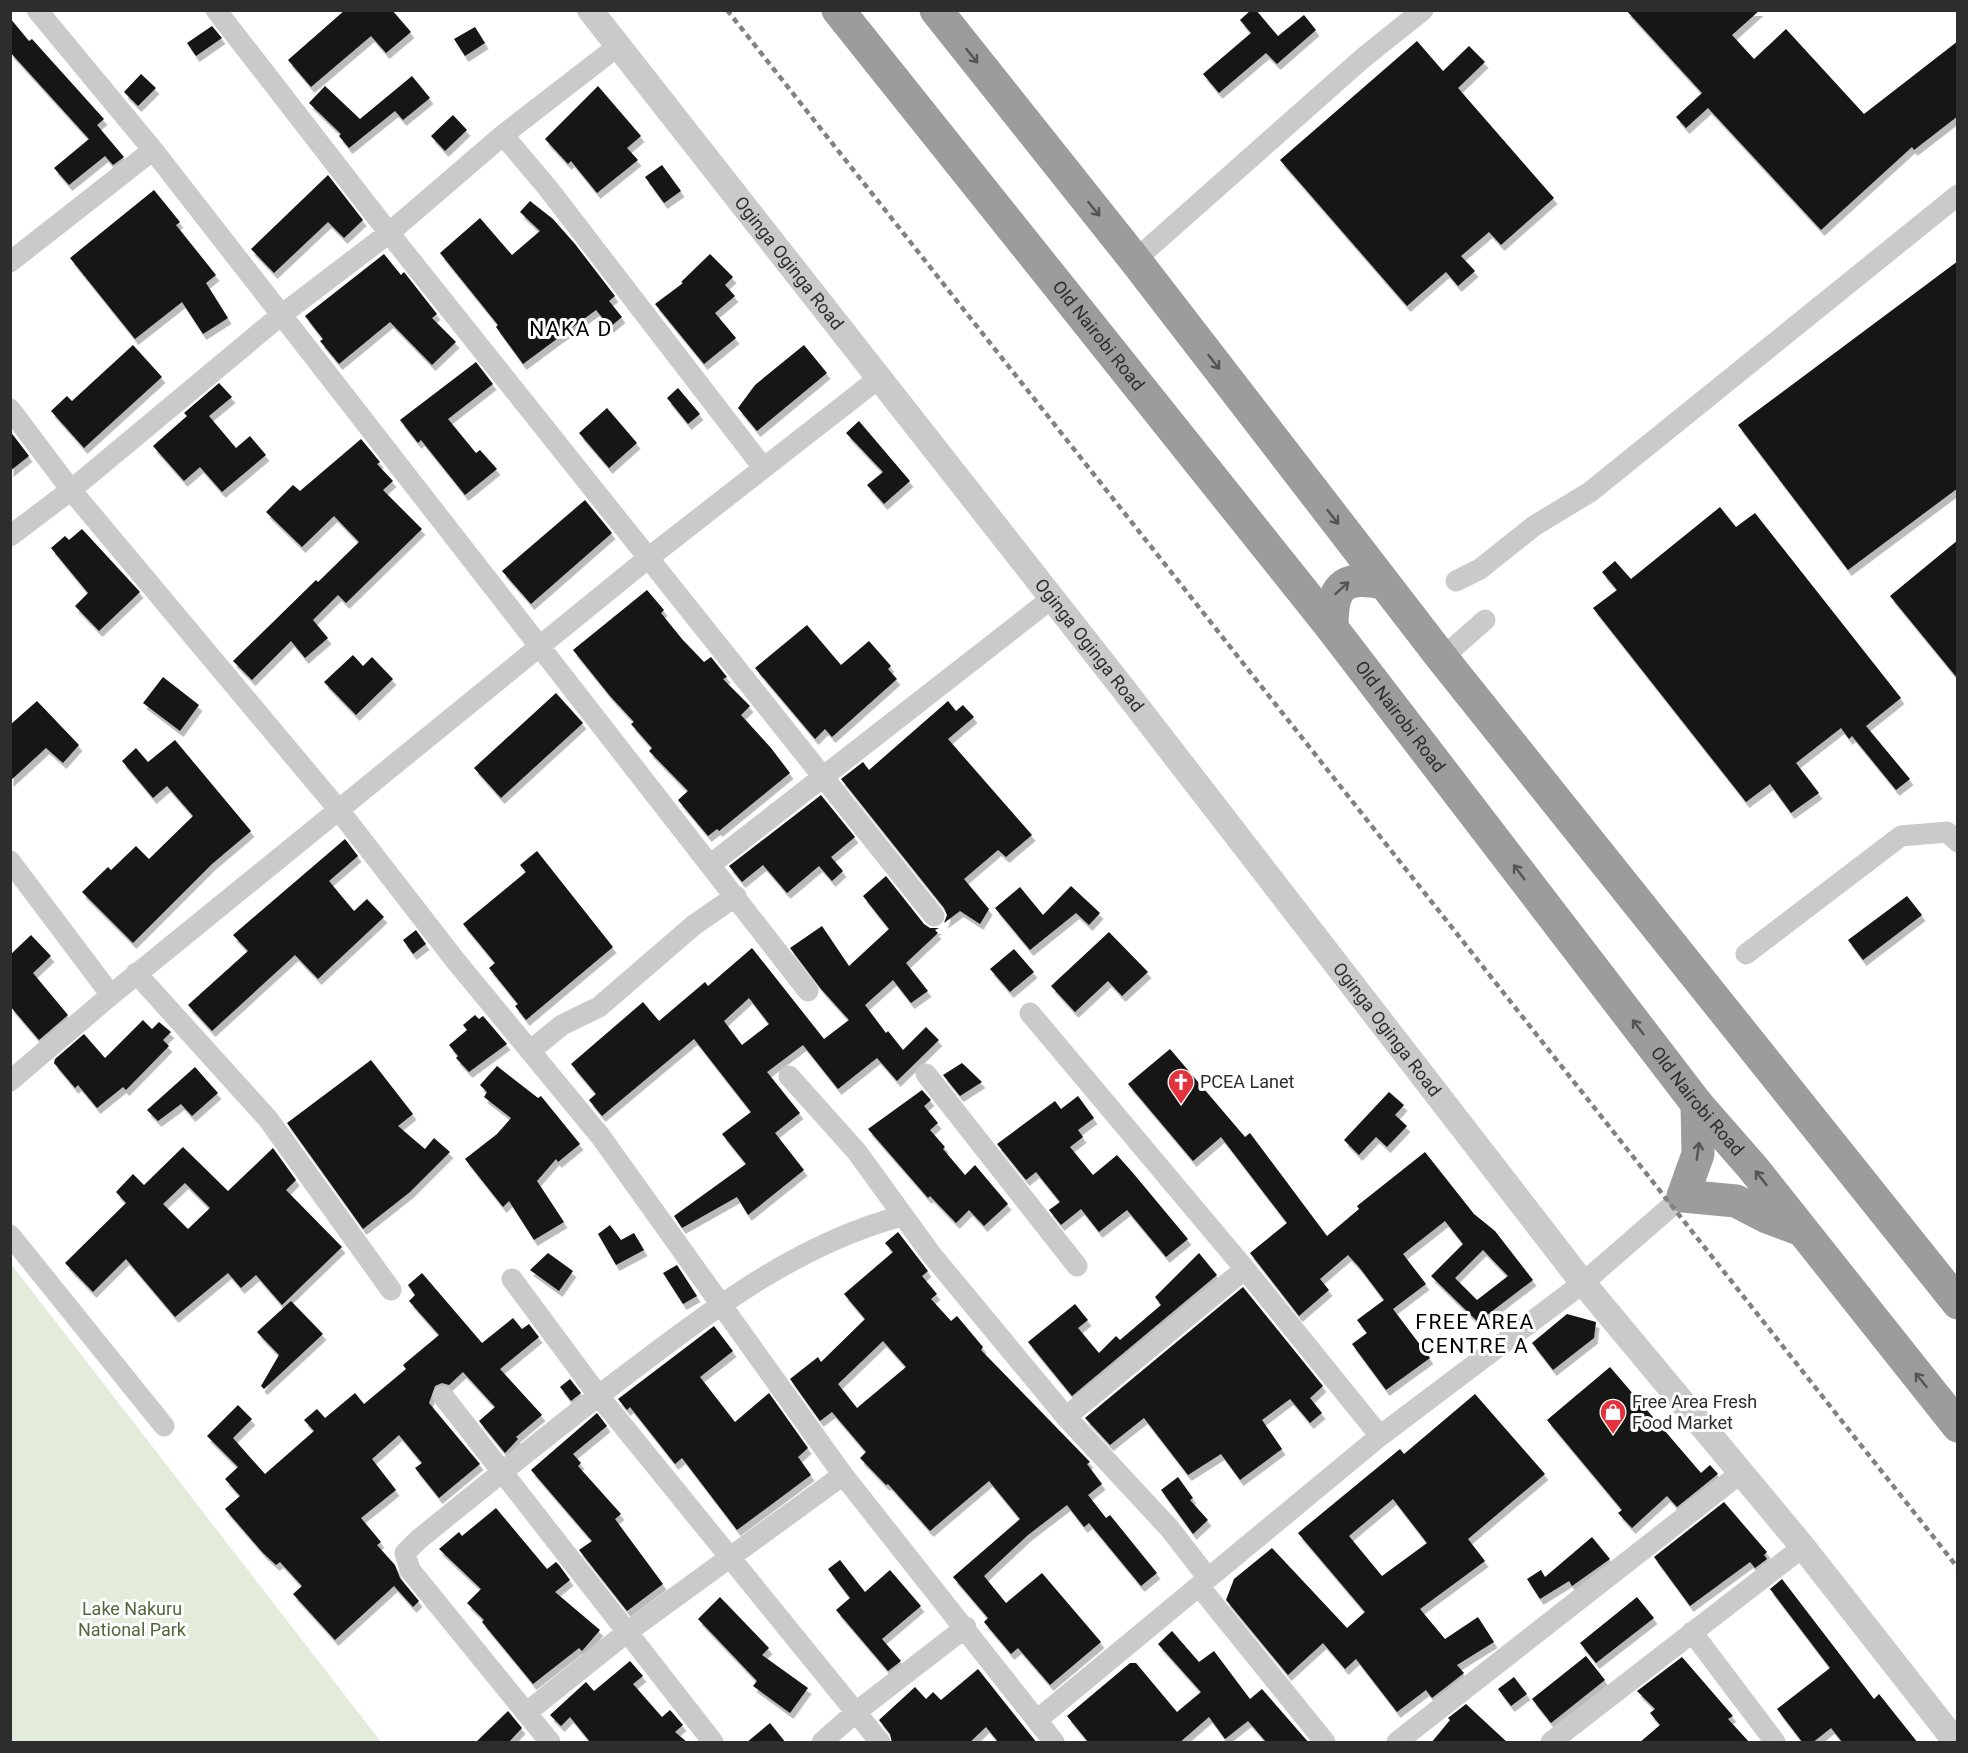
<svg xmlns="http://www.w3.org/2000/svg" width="1968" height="1753" font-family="Roboto,sans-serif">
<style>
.green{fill:#e3ebdb}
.building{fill:#141414;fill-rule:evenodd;filter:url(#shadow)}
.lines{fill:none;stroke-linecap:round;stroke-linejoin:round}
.minor{stroke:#cacaca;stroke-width:21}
.tertiary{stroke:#cacaca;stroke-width:26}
.trunk{stroke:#9c9c9c;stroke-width:33}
.rail{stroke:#828282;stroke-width:4.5;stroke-dasharray:6 4.5;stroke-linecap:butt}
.oneway{stroke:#545454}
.labels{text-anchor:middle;stroke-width:6;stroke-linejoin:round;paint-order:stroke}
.street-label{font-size:18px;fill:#2d2d2d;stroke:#fff}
.poi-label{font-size:18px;fill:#2d2d2d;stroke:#fff;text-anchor:start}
.park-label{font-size:18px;fill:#50683c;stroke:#fff}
.quarter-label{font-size:21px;letter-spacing:1.5px;fill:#000;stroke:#fff}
</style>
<defs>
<filter id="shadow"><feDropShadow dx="3.5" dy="6" stdDeviation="0" flood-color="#0004"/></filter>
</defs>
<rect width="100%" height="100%" fill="#fff"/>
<path class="green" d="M10,1264h1l370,478h-370z"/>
<path class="building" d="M345,10h47l19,22 -25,21 -15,-17 -60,51 -23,-27z
M1251,10h5l22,26 26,-21 12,15 -39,34 -11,-11 -47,40 -16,-19 48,-41 -11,-13z
M1626,10h134l-28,25 22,24 32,-30 78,85 94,-73v75l-44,34 -2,-3 -91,83 -113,-122 -22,20 -10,-11 26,-24z
M10,18l19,23 3,-2 72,80 -7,6 27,32 -11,8 -8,-9 -36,29 -15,-17 35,-29 -79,-87z
M212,26l10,12 -26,18 -9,-13z
M475,27l10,16 -20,13 -11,-17z
M1417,41l26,30 26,-25 16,16 -27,26 96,110 -53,47 -12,-13 -28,24 14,15 -17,15 -12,-14 -39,34 -127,-146z
M141,74l15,14 -18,18 -14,-14z
M412,76l18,22 -27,22 -8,-9 -46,37 -10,-12 2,-2 -32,-31 16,-17 35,33z
M598,86l43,50 -14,12 11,12 -41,33 -26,-32 -3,3 -23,-25z
M453,115l14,15 -22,21 -14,-15z
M662,165l19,26 -17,12 -19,-26z
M328,175l35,45 -19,18 -16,-16 -54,51 -23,-24z
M154,190l26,32 -4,3 40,50 -10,8 22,35 -25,16 -21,-32 -47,37 -65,-81z
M530,201l23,18 22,25 40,52 -6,5 13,16 -12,10 -14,-17 -73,54 -27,-37 2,-2 -58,-72 40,-35 32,37 28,-24 -20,-19z
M384,254l17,21 3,-3 33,42 -5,4 24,24 -24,23 -42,-43 -51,42 -19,-23 3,-2 -18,-23z
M710,254l23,23 -8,8 10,11 -20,17 21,25 -32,26 -49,-60 28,-21 -2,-1z
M1958,261v227l-110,82 -110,-145z
M133,345l29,32 -78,71 -33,-37 16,-15 5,5z
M804,345l23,28 -70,58 -19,-23 17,-23z
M476,362l17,22 -45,35 28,34 4,-3 17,19 -32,26 -44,-55 -3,3 -18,-23z
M219,383l13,14 -23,19 27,32 14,-12 16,19 -44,37 -22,-25 -16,14 -31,-35 34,-30 -3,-3z
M678,388l22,26 -12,10 -21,-26z
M607,408l30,35 -28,25 -30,-35z
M859,421l51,60 -26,23 -17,-19 16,-13 -37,-39z
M10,431l19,25 -19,15z
M361,439l19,23 -3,2 16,17 -10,9 39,39 -76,74 -8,-8 -25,25 15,18 -23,20 -14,-17 -39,39 -19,-19 83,-81 2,2 41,-40 -25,-26 -32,31 -36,-35 27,-27 7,6z
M585,500l27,33 -81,71 -29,-33z
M1720,507l16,20 19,-14 146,185 -35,28 44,53 -14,11 -44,-54 -3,3 -8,-11 -45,35 23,30 -28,20 -21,-29 -24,18 -153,-194 24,-18 -15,-18 13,-11 16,18z
M82,529l58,63 -41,39 -24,-25 13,-13 -37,-45 14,-12 4,4z
M1958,540v139l-68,-83z
M647,590l17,20 -3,3 21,26 22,23 7,-5 16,20 -4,2 27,27 -9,9 30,33 19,25 -71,58 -2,-2 -9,7 -30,-36 10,-9 -39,-40 3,-3 -21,-24 3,-2 -24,-26 -37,-46z
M807,625l34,40 28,-24 22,25 -3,3 9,10 -65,58 -7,-8 -10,10 -60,-71z
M353,655l10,11 9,-9 21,22 -37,36 -32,-33z
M163,677l36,28 -19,26 -37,-28z
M556,693l27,30 -82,75 -27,-30z
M37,701l42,44 -16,18 -17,-15 -36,33v-56z
M948,701l8,10 7,-6 11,12 -26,22 84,96 -26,22 -8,-7 -34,29 25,30 -9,15 -20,-13 -16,12 3,-8 -3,-7 -103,-129 22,-17 6,8z
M175,740l76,91 -39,33 -79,79 -51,-51 26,-25 3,3 25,-24 13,13 44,-43 -26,-30 -14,12 -31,-37 14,-13 12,14z
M821,795l34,42 -24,20 12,14 -11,10 -13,-15 -32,27 -24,-28 -21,17 -13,-16z
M345,839l13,17 -29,25 25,30 13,-12 17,18 -66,62 -23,-24 -83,76 -24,-26 60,-54 -15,-16z
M537,851l76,96 -87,73 -11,-14 3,-2 -29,-36 6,-5 -32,-39 63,-52 -6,-7z
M886,876l38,48 6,4h9l-4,2 3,3 -32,30 22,28 -17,12 -18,-23 -28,25 21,28 2,-2 15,19 23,-23 13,13 -42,41 -20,-23 -39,31 -35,-44 -36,27 33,41 -25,20 29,37 -56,45 -11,-18 -55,31 -8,-12 72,-52 -24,-30 29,-22 -57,-73 -92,77 -13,-16 7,-6 -25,-30 72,-62 16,19 46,-39 3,4 44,-38 72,91 25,-19 -28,-31 -31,-41 32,-22 27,40 40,-37 -26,-33zM749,998l20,26 -27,21 -18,-24z
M1071,886l29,27 -11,12 -13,-12 -46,37 -35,-42 25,-21 23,28z
M1907,896l15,19 -59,45 -15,-20z
M416,930l10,14 -13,10 -10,-14z
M1109,932l39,40 -26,24 -14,-15 -33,31 -24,-26z
M31,935l20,21 -18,17 35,42 -29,25 -29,-34v-51z
M1014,949l20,23 -24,20 -20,-23z
M475,1015l4,4 4,-3 24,28 -38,28 -13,-14 2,-2 -9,-11 18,-15 -4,-5z
M143,1020l9,9 7,-7 12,10 -8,8 6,6 -43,44 -3,-3 -26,21 -19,-23 -3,3 -21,-25 1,-4 29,-25 21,24z
M1170,1049l75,88 5,-4 77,103 32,-27 -2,-3 68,-54 49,62 21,17 38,49 -55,42 -47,-46 32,-32 -18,-23 -42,33 23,30 -33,25 37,49 -44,32 -34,-46 15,-11 -10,-13 27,-20 -25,-33 -11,-12 -28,24 9,11 -30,26 -49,-63 37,-30 -66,-86 -28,24 -65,-77zM1483,1250l25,26 -31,24 -22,-22z
M371,1060l42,54 -15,12 27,23 9,-11 16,14 -40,40 -47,37 -76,-106z
M962,1063l20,19 -22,14 -17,-21z
M497,1066l41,32 3,-2 39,48 -22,18 -2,-3 -19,22 27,41 -30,18 -25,-39 -6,6 -38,-48 32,-25 14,-16 -27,-21 3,-5 -7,-7z
M195,1067l23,26 -26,23 -11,-12 -23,17 -11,-11z
M922,1090l9,10 -7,6 14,17 -8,7 15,17 -2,2 22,26 10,-10 33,39 -24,22 -15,-16 -13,13 -26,-27 -2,2 -60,-69z
M1389,1092l15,13 -9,10 12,11 -20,21 -11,-10 -17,18 -15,-15z
M1078,1096l16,22 -16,12 5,7 -13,10 23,28 24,-20 16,18 55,66 -22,18 -39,-47 -28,22 -18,-23 -20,16 -12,-15 11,-8 -24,-30 -10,8 -29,-36 58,-43 6,8z
M183,1147l45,44 45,-43 23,32 -10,10 56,57 -60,58 -26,-30 -15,13 -13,-15 -53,44 -49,-58 -33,33 -28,-29 61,-60 -10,-11 17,-18 11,11zM185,1183l25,25 -22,21 -25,-25z
M610,1225l11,15 13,-7 10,17 -28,15 -18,-31z
M898,1232l30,39 -6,5 15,18 -6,5 20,22 6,-5 26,31 -2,3 109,112 -3,2 15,20 -14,11 18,23 4,-3 47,58 -16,13 -52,-63 -5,4 -17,-22 -39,30 -44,41 22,27 36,-30 59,69 -51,43 -32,-37 -7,6 -27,-32 4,-4 -35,-41 67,-58 -31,-38 -59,50 -42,-47 -2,1 -26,-27 6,-6 -34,-40 -12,9 -30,-42 28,-22 3,5 44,-43 -21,-25 49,-42 -8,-9zM883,1341l23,26 -49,41 -19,-24z
M548,1253l25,18 -14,20 -29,-21z
M1199,1253l18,22 -145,121 -44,-54 47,-38 13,16 -10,8 21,25 17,-17 4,4 41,-35 -6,-8z
M677,1265l20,31 -14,8 -20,-31z
M422,1273l60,70 31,-25 9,11 7,-5 10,13 -39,32 42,46 -26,22 2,2 -13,14 -26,-32 16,-14 -32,-35 -14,13 -7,-2 -7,3 -6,17 51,61 -41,34 -24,-30 7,-5 -23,-28 -27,24 24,31 -35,28 20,24 -4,3 18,20 5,13 19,23 -6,6 -19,-21 -59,54 -42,-46 9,-8 -22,-24 -4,3 -13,-12 -38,-44 15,-13 -15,-17 13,-12 -31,-31 31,-31 14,14 -19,19 32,36 49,-43 -10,-11 13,-11 8,9 30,-25 9,11 42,-35 -3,-4 36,-30 -30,-34 6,-6 -7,-10z
M1243,1287l80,99 -13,12 12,15 -12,10 -20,-24 -28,21 20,29 -42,31 -19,-26 -33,21 -44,-57 -34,27 -25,-27z
M291,1301l32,33 -59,55 -3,-3 18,-31 -22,-23z
M1567,1314l29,8 -2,16 -41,32 -21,-27z
M714,1326l19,25 -33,26 35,45 34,-29 39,55 -10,9 13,18 -74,55 -55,-72 -7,6 -45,-57 -3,3 -9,-11z
M1610,1367l91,106 9,-8 8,9 -41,33 -10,-11 -35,32 -14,-15 4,-3 -75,-90z
M570,1379l11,14 -10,8 -11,-14z
M1475,1394l70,80 -77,65 17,22 -65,48 25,30 33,-22 16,25 -37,23 7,8 -32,25 -6,-8 -29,22 -41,-53 -11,10 -22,-26 -35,32 -62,-75 8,-21 38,-31 75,80 18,-16 -67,-79 102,-84 4,5zM1393,1499l34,44 -45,33 -33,-40z
M597,1413l10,13 -34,28 8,9 -3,3 43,48 -6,5 48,65 -36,27 -48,-61 13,-9 -61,-71z
M1178,1477l15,21 -3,2 18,20 -15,14 -32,-44z
M1724,1502l43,50 -3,3 3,4 -12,9 -5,-6 -60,44 -36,-49z
M496,1508l51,61 9,-7 3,3 11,15 -15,12 45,38 -18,21 -3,-3 -46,36 -51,-62 2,-2 -17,-17 14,-14 -42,-40 20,-17 3,4z
M1592,1537l18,22 -38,27 -3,-5 -29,18 -13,-20 14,-9 4,7z
M840,1560l25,32 25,-22 31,36 -39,33 19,22 -13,10 -52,-61 14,-12 -22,-29z
M1782,1579l92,120 5,-5 39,49h-75l-12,-15 -19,15h-9l-26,-34 53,-41 -60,-79z
M720,1597l49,51 -7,7 46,33 -18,25 -37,-27 4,-5 -59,-62z
M1637,1597l17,21 -58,45 -16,-20z
M1172,1631l27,31 15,-11 36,48 12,-10 47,54h-42l-19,-22 -23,18 -16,-22 -30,26h-90l-22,-27 63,-53h6l41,49 24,-20 -43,-48z
M1586,1656l19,24 -54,43 -19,-24z
M1682,1657l51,59 -5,3 22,24h-111l21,-18 -10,-12 5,-4 -18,-18z
M630,1661l13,15 -10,8 29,33 8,-7 13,15 -8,7 13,11h-97l-21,-26 -9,9 -11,-11 36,-33 8,9z
M978,1669l59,74h-38l-13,-16 -17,16h-77l-2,-9 -11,-14 36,-33 11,12 7,-7 8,8z
M1514,1677l13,17 -16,12 -13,-17z
M1466,1704l15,14 27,25h-77l19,-23 -2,-2z
M508,1711l14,17 -14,15h-33z
M770,1723l16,20h-40z"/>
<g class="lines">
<path class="minor" d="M216,10l173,223 114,-98 115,-89
M503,135l44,52 215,279
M153,150l655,841
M1135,260l228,-202 60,-48
M10,262l143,-112 -116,-140
M10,409l61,81 209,-174 109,-83 545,683
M10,536l61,-46 267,319 117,151 146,177 242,338 211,267
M1456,581l24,-12 54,-43 56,-34 368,-297
M1442,658l43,-38
M10,861l101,134 536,-436 232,-181
M710,865l341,-266
M1746,954l155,-118 46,-4 11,10
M136,973l132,146 123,171
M1030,1013l215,256 135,167
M530,1051l32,-26 37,-18 95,-82 42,-29
M926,1074l151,192
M789,1076l68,76 74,102 135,163 104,112 38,49
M10,1081l101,-86
M10,1235l154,191
M512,1279l86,116 282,347
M443,1396l270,346
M1066,1417l179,-148
M1199,1586l126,156
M1692,1632l83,110
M526,1713l100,-80 217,-158
M1037,1720l343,-284 203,-153 100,-87
M550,1742l-140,-172 -5,-17 13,-13c73,-59 146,-119 221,-175 80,-61 164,-123 263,-149
M822,1742l34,-30 110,-85
M1397,1742l345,-270
M1551,1742l252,-195"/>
<path class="tertiary" id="s1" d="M590,10l535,681 458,592 220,264 153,195"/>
<g class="trunk">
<path id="s2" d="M838,10l494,618 365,476 56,64 205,258"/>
<path d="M936,10l199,250 307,398 516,645"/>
<path d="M1332,628c0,-41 9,-53 51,-45"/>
<path d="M1697,1104l1,50 -15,42 53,5 31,16 32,12"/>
</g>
<path class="rail" d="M727,10l1231,1558"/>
</g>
<defs><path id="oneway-shaft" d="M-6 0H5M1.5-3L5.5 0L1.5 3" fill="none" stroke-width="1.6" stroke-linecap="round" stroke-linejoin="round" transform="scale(1.5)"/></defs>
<g class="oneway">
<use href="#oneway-shaft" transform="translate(972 56) rotate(51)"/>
<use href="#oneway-shaft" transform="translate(1094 209) rotate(51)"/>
<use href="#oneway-shaft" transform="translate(1214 362) rotate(52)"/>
<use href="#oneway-shaft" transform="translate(1333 517) rotate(52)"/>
<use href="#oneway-shaft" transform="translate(1342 588) rotate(-42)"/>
<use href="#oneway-shaft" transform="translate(1519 872) rotate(-127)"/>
<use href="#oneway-shaft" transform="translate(1638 1027) rotate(-127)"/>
<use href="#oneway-shaft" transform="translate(1698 1151) rotate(-82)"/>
<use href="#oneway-shaft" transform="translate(1761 1178) rotate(-128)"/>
<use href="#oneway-shaft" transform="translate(1921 1380) rotate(-129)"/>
</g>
<defs>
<g id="church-pin" transform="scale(1.35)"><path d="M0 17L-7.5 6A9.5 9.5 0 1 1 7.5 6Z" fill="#e2323c" stroke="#fff"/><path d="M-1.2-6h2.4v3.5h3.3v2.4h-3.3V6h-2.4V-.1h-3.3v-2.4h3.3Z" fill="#fff"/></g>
<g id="shop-pin" transform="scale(1.35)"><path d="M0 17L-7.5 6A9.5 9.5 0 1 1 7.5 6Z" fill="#e2323c" stroke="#fff"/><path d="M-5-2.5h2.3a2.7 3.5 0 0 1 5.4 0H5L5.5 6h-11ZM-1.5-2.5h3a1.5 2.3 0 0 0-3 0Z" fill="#fff"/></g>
</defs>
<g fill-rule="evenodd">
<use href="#church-pin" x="1181" y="1082"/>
<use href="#shop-pin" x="1613" y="1412"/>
</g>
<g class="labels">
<g class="street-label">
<text dy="6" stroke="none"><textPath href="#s1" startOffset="322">Oginga Oginga Road</textPath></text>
<text dy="6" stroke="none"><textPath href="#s2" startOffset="417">Old Nairobi Road</textPath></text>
<text dy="6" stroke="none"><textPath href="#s1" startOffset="808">Oginga Oginga Road</textPath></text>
<text dy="6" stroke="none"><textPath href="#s2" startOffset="903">Old Nairobi Road</textPath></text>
<text dy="6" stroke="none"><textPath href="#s1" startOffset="1294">Oginga Oginga Road</textPath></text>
<text dy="6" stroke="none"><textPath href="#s2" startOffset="1389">Old Nairobi Road</textPath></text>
</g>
<g class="poi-label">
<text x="1200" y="1088">PCEA Lanet</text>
<text x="1632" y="1408">Free Area Fresh<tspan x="1632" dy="21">Food Market</tspan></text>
</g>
<g class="park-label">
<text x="132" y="1615">Lake Nakuru<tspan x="132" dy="21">National Park</tspan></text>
</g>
<g class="quarter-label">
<text x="571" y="336">NAKA D</text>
<text x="1475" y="1329">FREE AREA<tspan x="1475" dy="24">CENTRE A</tspan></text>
</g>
</g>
<rect width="1968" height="1753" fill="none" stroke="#2d2d2d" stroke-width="24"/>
</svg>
